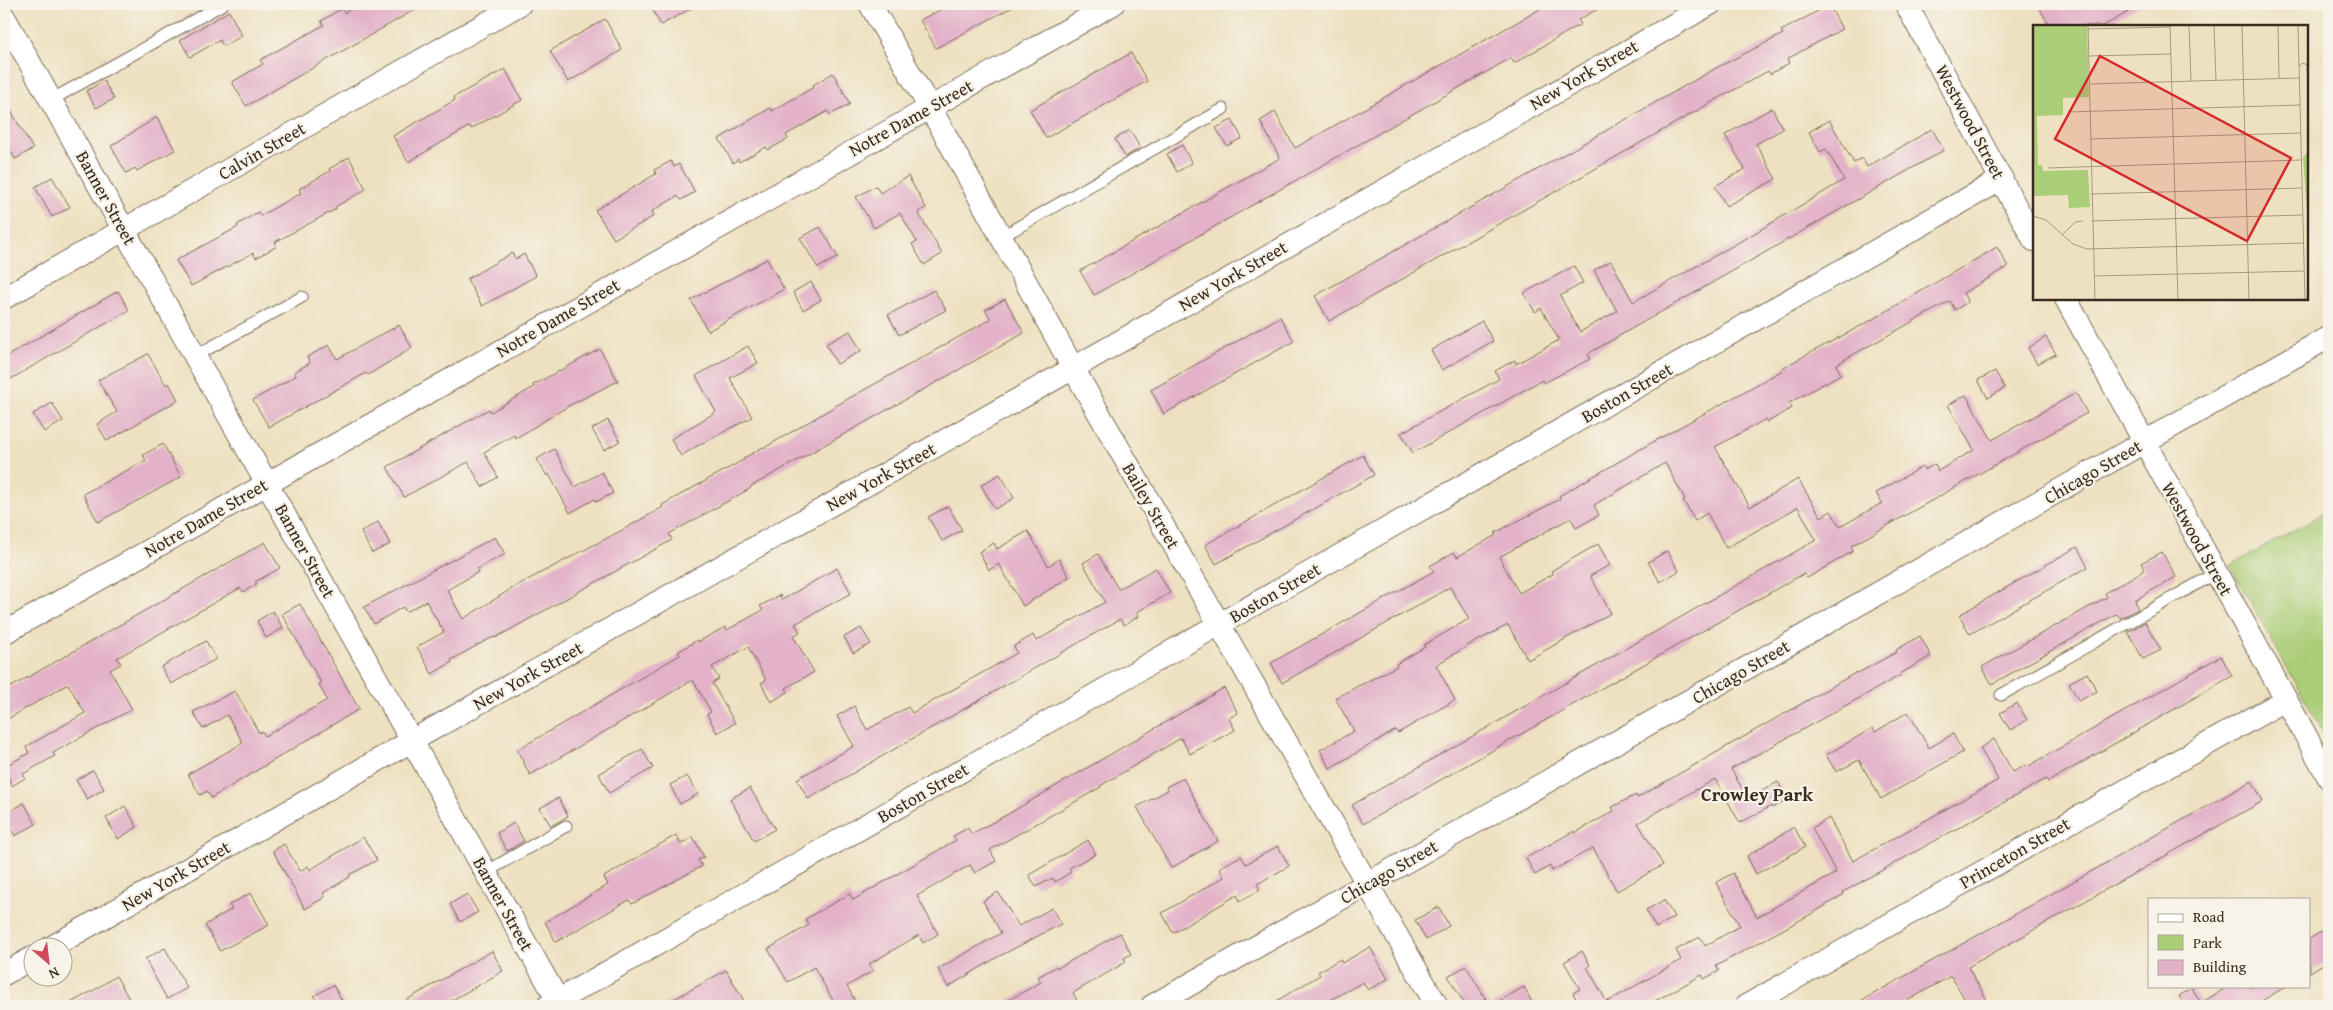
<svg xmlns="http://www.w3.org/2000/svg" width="2333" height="1010" font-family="'Gentium Book Plus',serif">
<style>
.green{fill:#aacd77;stroke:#727c4a}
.building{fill:#e3b2c9}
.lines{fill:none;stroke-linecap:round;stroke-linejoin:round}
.lane-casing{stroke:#7a6a57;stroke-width:13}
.street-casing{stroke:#7a6a57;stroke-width:24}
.lane{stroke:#fff;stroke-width:11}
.street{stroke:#fff;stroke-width:22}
.labels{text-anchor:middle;stroke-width:4.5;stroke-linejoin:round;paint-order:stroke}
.street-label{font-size:18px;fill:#3b2a1e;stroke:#f7f3e8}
.neighbourhood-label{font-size:19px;font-weight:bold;fill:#3b2a1e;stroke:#f7f3e8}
.inset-road{fill:none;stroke:#a69880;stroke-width:1}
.view{fill:#d62828;fill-opacity:0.15;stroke:#d62828;stroke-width:2.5}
.inset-edge{fill:none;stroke:#3b2a1e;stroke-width:2.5}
</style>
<rect width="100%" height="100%" fill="#f7f3e8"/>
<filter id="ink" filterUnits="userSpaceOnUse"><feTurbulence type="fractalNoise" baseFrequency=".02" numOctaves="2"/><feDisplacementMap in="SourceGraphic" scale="10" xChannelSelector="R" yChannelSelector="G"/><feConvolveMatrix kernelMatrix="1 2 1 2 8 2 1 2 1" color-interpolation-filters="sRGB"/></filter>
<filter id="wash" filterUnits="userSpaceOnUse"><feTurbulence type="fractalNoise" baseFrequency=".0096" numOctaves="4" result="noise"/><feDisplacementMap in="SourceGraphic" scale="20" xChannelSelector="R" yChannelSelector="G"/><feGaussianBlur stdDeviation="1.12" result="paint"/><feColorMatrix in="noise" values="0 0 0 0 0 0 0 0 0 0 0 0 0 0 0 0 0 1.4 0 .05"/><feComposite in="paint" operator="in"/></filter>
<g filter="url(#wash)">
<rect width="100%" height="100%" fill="#eee1c1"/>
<path class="green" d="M2329,510v232l-99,-176z"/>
<g id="blocks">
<path class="building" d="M360,4h65l-179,102 -14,-24 31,-18 -3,-4 64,-35 -3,-4 20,-12 3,4z
M649,4h50l-38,21z
M952,4h66l-82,44 -16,-28z
M1549,4h58l-29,16 3,4 -41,24 -26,15 -3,-5 -7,4 -410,233 -14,-24 200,-113 -20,-37 15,-9 20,36z
M2037,4h106l-40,22h-53z
M1829,5l13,24 -55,30 2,4 -19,11 -2,-3 -63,35 -376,215 -14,-25 403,-229 65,-33 -2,-3z
M229,11l13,25 -19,10 -3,-6 -30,17 -10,-17z
M605,19l17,31 -54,32 -18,-31z
M1131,53l16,28 -101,57 -16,-28z
M505,69l17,31 -51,29 -1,-3 -62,36 -15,-26 62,-36 -1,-3z
M833,73l17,31 -20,11 -2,-4 -42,24 2,4 -20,11 -2,-3 -27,15 -1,-3 -5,4 -14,-24 51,-31 2,3 42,-24 -1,-2z
M104,81l10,18 -18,9 -10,-17z
M4,99l29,50 -18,10 -11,-19z
M1772,108l11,21 -27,15 20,35 -50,27 -11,-20 30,-17 -20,-34z
M157,117l18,33 -38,21 -2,-3 -9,5 -15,-27z
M1232,120l10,18 -15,8 -11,-18z
M1829,120l25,43 8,-5 5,9 65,-38 12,21 -353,202 -3,3 2,4 -46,24 -2,-3 -129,73 -12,-20 98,-54 -4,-8 20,-11 1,4 43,-24 -18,-32 -6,4 -11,-19 50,-27 9,17 -23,13 20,36 37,-21 -23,-41 17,-9 22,41 115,-65 96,-57 -18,-31 -6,3 -11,-20z
M1130,130l10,18 -15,9 -10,-18z
M1182,145l10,18 -15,9 -10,-18z
M349,157l17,32 -31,18 1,2 -61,33 2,4 -21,12 -3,-5 -62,33 -15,-26 62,-33 -1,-2 21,-13 2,4 41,-23 -2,-4 31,-18 -1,-2z
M671,161l3,6 5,-3 16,28 -14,8 -3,-4 -26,15 2,5 -40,23 -19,-29 61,-36 -2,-4z
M908,176l18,32 -8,4 24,42 -18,11 -12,-21 5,-2 -17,-29 -26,15 -18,-31 20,-11 4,7z
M52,177l18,30 -18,10 -17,-30z
M820,227l18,30 -20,11 -18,-30z
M1997,247l11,20 -45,26 5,9 -13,8 -5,-9 -103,57 -11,7 5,9 -52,29 3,5 -24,14 -2,-3 -51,28 35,60 48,-28 23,38 10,-6 9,16 42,-24 -6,-10 47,-27 1,4 11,-6 3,7 36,-21 -26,-45 18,-10 26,45 84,-47 11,20 -236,133 2,5 -32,19 -14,8 -3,-4 -10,5 -431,245 -11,-19 464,-265 -18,-33 -72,41 -19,-35 -12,8 -12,-21 2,-1 -20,-36 -71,42 5,10 -23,13 -5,-10 -72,39 20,36 34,-19 -2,-3 47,-27 12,21 -20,11 21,37 -83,47 -20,-35 -39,20 -33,20 19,35 -57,33 -2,-3 -66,38 -10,-18 34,-19 -19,-33 62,-32 -1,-2 29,-17 -1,-2 45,-26 -19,-32 -168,96 -11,-20 163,-92 -4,-5 24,-14 3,5 39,-22 -1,-2 65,-34 -1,-3 94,-54 130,-72 -1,-2 86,-46z
M512,253l4,6 8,-5 12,22 -54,30 -15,-27z
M767,259l17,30 -76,42 -17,-31z
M811,282l10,18 -18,10 -10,-18z
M934,290l12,20 -47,25 -11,-20z
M118,291l11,19 -125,73v-25z
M1005,299l19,34 -274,154 1,1 -82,46 3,6 -177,98 -1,-1 -9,4 -34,19 1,2 -20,12 -15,-27 27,-15 -18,-31 -20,11 -3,-5 -29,17 -10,-17 131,-70 10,17 -28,15 1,3 -31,18 16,29 53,-33 112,-59 35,-20 -1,-2 83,-46 -1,-1 19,-11 1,1 82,-48 145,-81 -6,-9z
M1280,317l14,24 -130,73 -13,-24z
M1482,321l11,20 -51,29 -11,-20z
M399,325l13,23 -44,27 -2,-2 -97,54 -16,-27 43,-24 -2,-4 16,-9 -3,-6 22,-12 8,14z
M850,331l11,20 -24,13 -11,-20z
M2046,337l10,17 -19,10 -9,-16z
M748,346l10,17 -28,15 22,39 -55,29 -16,10 -10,-17 45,-27 -20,-36z
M600,349l18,32 -48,24 -54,33 -2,-3 -30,17 14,25 -16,10 -14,-25 -64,35 -17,-30 102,-58 2,3 43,-25 -1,-2z
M148,354l18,31 3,-2 9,17 -71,41 -10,-17 20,-12 -19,-32z
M1995,371l10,17 -17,10 -10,-18z
M52,403l11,18 -19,11 -11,-18z
M608,420l12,21 -16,9 -12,-21z
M163,444l18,33 -83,45 -15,-28 63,-34 -3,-5z
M554,449l21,38 27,-15 11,21 -17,9 -1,-3 -25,14 -21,-39 -2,2 -10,-17z
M1363,455l11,20 -158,89 -11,-19z
M1000,474l14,24 -19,11 -14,-24z
M948,506l14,24 -20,11 -14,-24z
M378,522l12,22 -18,9 -11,-21z
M1028,531l20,35 11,-7 10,18 -46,29 -24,-42 -10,6 -10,-18 15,-9 3,6z
M265,542l15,26 -25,14 2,2 -14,8 -3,-4 -123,70 4,6 -11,6 22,39 -79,44 2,3 -32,18 2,4 -13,8 -8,-19 25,-14 -3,-6 59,-34 -17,-29 -64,37v-30z
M2077,547l11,20 -118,67 -11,-19z
M1667,551l12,20 -19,11 -12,-20z
M2162,552l14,25 -41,23 3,9 -17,9 -5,-4 -124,70 -10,-17 125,-70 -2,-4 40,-23 -4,-7z
M1098,554l20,35 38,-21 14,25 -33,19 2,4 -15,9 -4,-6 -312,180 -11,-20 57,-33 -17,-30 17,-10 13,24 41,-23 4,6 105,-60 -3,-7 19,-11 3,6 69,-39 -22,-39z
M837,568l14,25 -56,31 5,8 -7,4 21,36 -28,16 2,4 -17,10 -10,-19 5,-3 -18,-33 -36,20 7,12 -7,4 23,40 -18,10 -10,-19 4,-2 -18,-32 -163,95 -13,-25 163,-95 -2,-3 19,-12 1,2 27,-15 2,3 36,-20 -3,-4 20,-11 2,5z
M300,604l59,105 -148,89 -4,-7 -7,4 -12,-21 55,-31 -16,-28 -24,14 -10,-17 42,-21 24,42 3,-2 3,5 62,-36 -8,-15 2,-2 -39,-69z
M273,611l10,17 -17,10 -9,-17z
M2145,622l16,28 -18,9 -15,-27z
M861,628l10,16 -18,9 -9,-16z
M1920,636l11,20 -31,18 1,1 -170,94 17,30 30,-17 9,18 -15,8 -1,-2 -31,17 -25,-44 -77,44 25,42 -46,26 -24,-43 -41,23 -2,-5 -15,9 -9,-17 48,-27 1,2 39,-22 -2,-4 24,-12 1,3 220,-126 1,1 39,-21 -1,-2z
M206,641l10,18 -45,25 -10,-17z
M2221,656l11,20 -184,106 -2,-3 -203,113 1,2 -31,19 -97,53 3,5 -15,8 -2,-4 -56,31h-66l-7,-13 7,-4 -16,-27 18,-11 8,14 -3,2 20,35 74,-42 -5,-10 24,-13 5,9 35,-20 -24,-43 17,-10 24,44 79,-44 -24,-45 17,-10 24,43 145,-81 -18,-32 14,-9 19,33 13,-7 1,2z
M2087,673l10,18 -18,10 -10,-18z
M1224,688l14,25 -9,5 6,12 -45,24 -9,-16 -81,48 1,1 -111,63 6,11 -21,12 -5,-8 -53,31 21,38 -15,9 -4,-8 -50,29 4,7 -26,15 11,20h-22l-22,-39 -26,15 -20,-33 41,-24 -4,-6 45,-25 3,6 103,-60 -3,-4 15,-8 3,6 39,-21z
M2017,703l10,17 -17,10 -10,-17z
M1908,712l21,36 24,-14 10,18 -82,47 -22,-39 -23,12 -10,-17 47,-27 2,4z
M642,749l11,19 -44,25 -10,-19z
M93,770l11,19 -17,10 -11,-19z
M687,776l11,18 -18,10 -10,-19z
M1183,778l35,63 -47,27 -34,-61 31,-17 -2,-3z
M2252,781l11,20 -295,166 19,33 -10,6h-8l-18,-30 -53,30h-46z
M750,788l25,41 -21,12 -24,-42z
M558,798l10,18 -17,10 -11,-18z
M24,803l12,21 -21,12 -11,-21z
M125,806l12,21 -19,12 -12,-21z
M514,823l10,18 -17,10 -10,-18z
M1794,827l11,20 -49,27 -9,-18z
M676,835l5,9 12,-7 11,20 -6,3 4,6 -70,38 -3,-4 -73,42 -11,-20 63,-37 -4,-8z
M363,837l14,23 -28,15 1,2 -27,16 2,4 -20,12 -32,-58 11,-7 16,27 8,-5 2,4z
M1088,840l8,14 -27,14 2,4 -16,10 -2,-4 -17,9 -7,-12z
M1278,846l11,20 -32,18 3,6 -20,11 -3,-6 -64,38 -11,-20 62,-36 -5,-9 22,-12 5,8z
M998,892l21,34 33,-18 9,16 -65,34 -48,29 -10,-18 63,-36 -18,-32z
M251,893l18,32 -49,26 -15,-26 27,-16 -3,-4z
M467,894l11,18 -18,10 -10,-18z
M1664,900l10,17 -18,11 -10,-18z
M1439,907l10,19 -23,14 -11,-20z
M2329,927v34l-20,11v-33z
M1120,933l11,21 -7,4 2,4 -53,31 7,13h-82l43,-24 -3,-5 19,-11 1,2z
M1370,947l18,32 -20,11 -5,-8 -44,24h-51l52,-31 -2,-3 22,-13 2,4z
M165,948l22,40 -20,11 -22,-40z
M492,951l11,20 -21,12 -40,23h-46z
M1466,966l24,40h-24l-18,-30z
M726,970l21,36h-85z
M116,976l17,30h-68l31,-17z
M333,985l12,21h-25l-6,-10z
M2229,986h58l-34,20h-68l-6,-10 13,-8 9,15z
M1524,987l10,19h-44z"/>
</g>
</g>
<g filter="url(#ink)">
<use href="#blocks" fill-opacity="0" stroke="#7a6a57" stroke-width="1"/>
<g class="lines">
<g class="lane-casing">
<path id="lane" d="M51,100l172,-96
M1001,237l222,-128
M195,356l107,-59
M2001,695l215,-122
M486,872l80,-46"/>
</g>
<g class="street-casing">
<path id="street" d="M870,4l72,125 131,239 364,638
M1906,4l128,236
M4,17l557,989
M4,298l516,-294
M2066,299l263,479
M4,633l1109,-629
M50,948l379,-217 627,-353 654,-374
M4,974l28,-16
M548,1006l1454,-827
M1152,1006l1177,-669
M1746,1006l539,-306"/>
</g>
<use href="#lane" class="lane"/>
<use href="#street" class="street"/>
</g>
</g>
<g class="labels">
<g class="street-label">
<text transform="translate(1584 75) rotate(-30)" y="6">New York Street</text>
<text transform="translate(911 118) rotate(-29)" y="6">Notre Dame Street</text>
<text transform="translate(1970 122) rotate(62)" y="6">Westwood Street</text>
<text transform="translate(262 151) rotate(-30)" y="6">Calvin Street</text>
<text transform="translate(106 198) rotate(61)" y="6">Banner Street</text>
<text transform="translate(1233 276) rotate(-30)" y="6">New York Street</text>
<text transform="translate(558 318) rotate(-30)" y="6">Notre Dame Street</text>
<text transform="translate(1627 393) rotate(-30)" y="6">Boston Street</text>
<text transform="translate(2093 472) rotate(-30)" y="6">Chicago Street</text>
<text transform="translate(881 477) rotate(-29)" y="6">New York Street</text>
<text transform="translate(1151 506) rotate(60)" y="6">Bailey Street</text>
<text transform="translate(206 518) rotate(-30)" y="6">Notre Dame Street</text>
<text transform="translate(2197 539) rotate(61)" y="6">Westwood Street</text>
<text transform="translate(305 551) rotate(61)" y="6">Banner Street</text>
<text transform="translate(1275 593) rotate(-30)" y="6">Boston Street</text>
<text transform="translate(1741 672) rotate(-30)" y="6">Chicago Street</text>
<text transform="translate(528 676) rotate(-29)" y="6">New York Street</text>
<text transform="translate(923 793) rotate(-30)" y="6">Boston Street</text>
<text transform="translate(2015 853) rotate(-30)" y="6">Princeton Street</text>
<text transform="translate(1389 872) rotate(-30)" y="6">Chicago Street</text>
<text transform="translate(176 876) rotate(-30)" y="6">New York Street</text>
<text transform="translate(503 904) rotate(61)" y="6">Banner Street</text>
</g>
<g class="neighbourhood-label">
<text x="1757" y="801">Crowley Park</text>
</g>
</g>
<g transform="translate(2033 25)">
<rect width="275" height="275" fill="#eee1c1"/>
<path d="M0,0h54l2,72 -26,1v17l-26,1 1,49h4l1,6 45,-1 2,37 -21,1 -1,-13 -35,1zM275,125v73l-5,-65z" fill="#aacd77"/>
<path class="inset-road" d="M55,0l7,275M137,0l8,275M156,0l2,56M181,0l2,55M209,0l7,275M245,0l1,53M265,0l7,275M55,4l82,-2M56,31l82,-2M266,41l4,-3 4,2 1,26M57,59l209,-6M35,87l232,-7M57,114l211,-6M15,143l253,-8M58,169l211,-6M0,191l13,4 27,24 14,5 217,-6M59,196l211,-6M29,210l13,-13 8,-1M62,251l210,-5M241,275l34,-1"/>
<path class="view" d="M67,31l191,102 -44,83 -192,-102z"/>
<rect width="275" height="275" class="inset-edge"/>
</g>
<rect width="2333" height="1010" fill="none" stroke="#f7f3e8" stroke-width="20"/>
<rect x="2148" y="898" width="162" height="90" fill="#f7f3e8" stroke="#aca397"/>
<rect x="2158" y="914" width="25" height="8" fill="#ffffff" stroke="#aca397"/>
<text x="2193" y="922" font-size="15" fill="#3b2a1e">Road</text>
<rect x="2158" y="935" width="25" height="15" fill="#aacd77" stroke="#aca397"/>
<text x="2193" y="948" font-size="15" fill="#3b2a1e">Park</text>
<rect x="2158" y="960" width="25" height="15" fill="#e3b2c9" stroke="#aca397"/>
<text x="2193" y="972" font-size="15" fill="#3b2a1e">Building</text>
<g transform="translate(48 962) rotate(152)"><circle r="24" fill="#f7f3e8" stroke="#aca397"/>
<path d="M0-4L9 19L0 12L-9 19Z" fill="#d1495b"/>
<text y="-8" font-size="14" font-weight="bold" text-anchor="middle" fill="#3b2a1e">N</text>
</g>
</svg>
